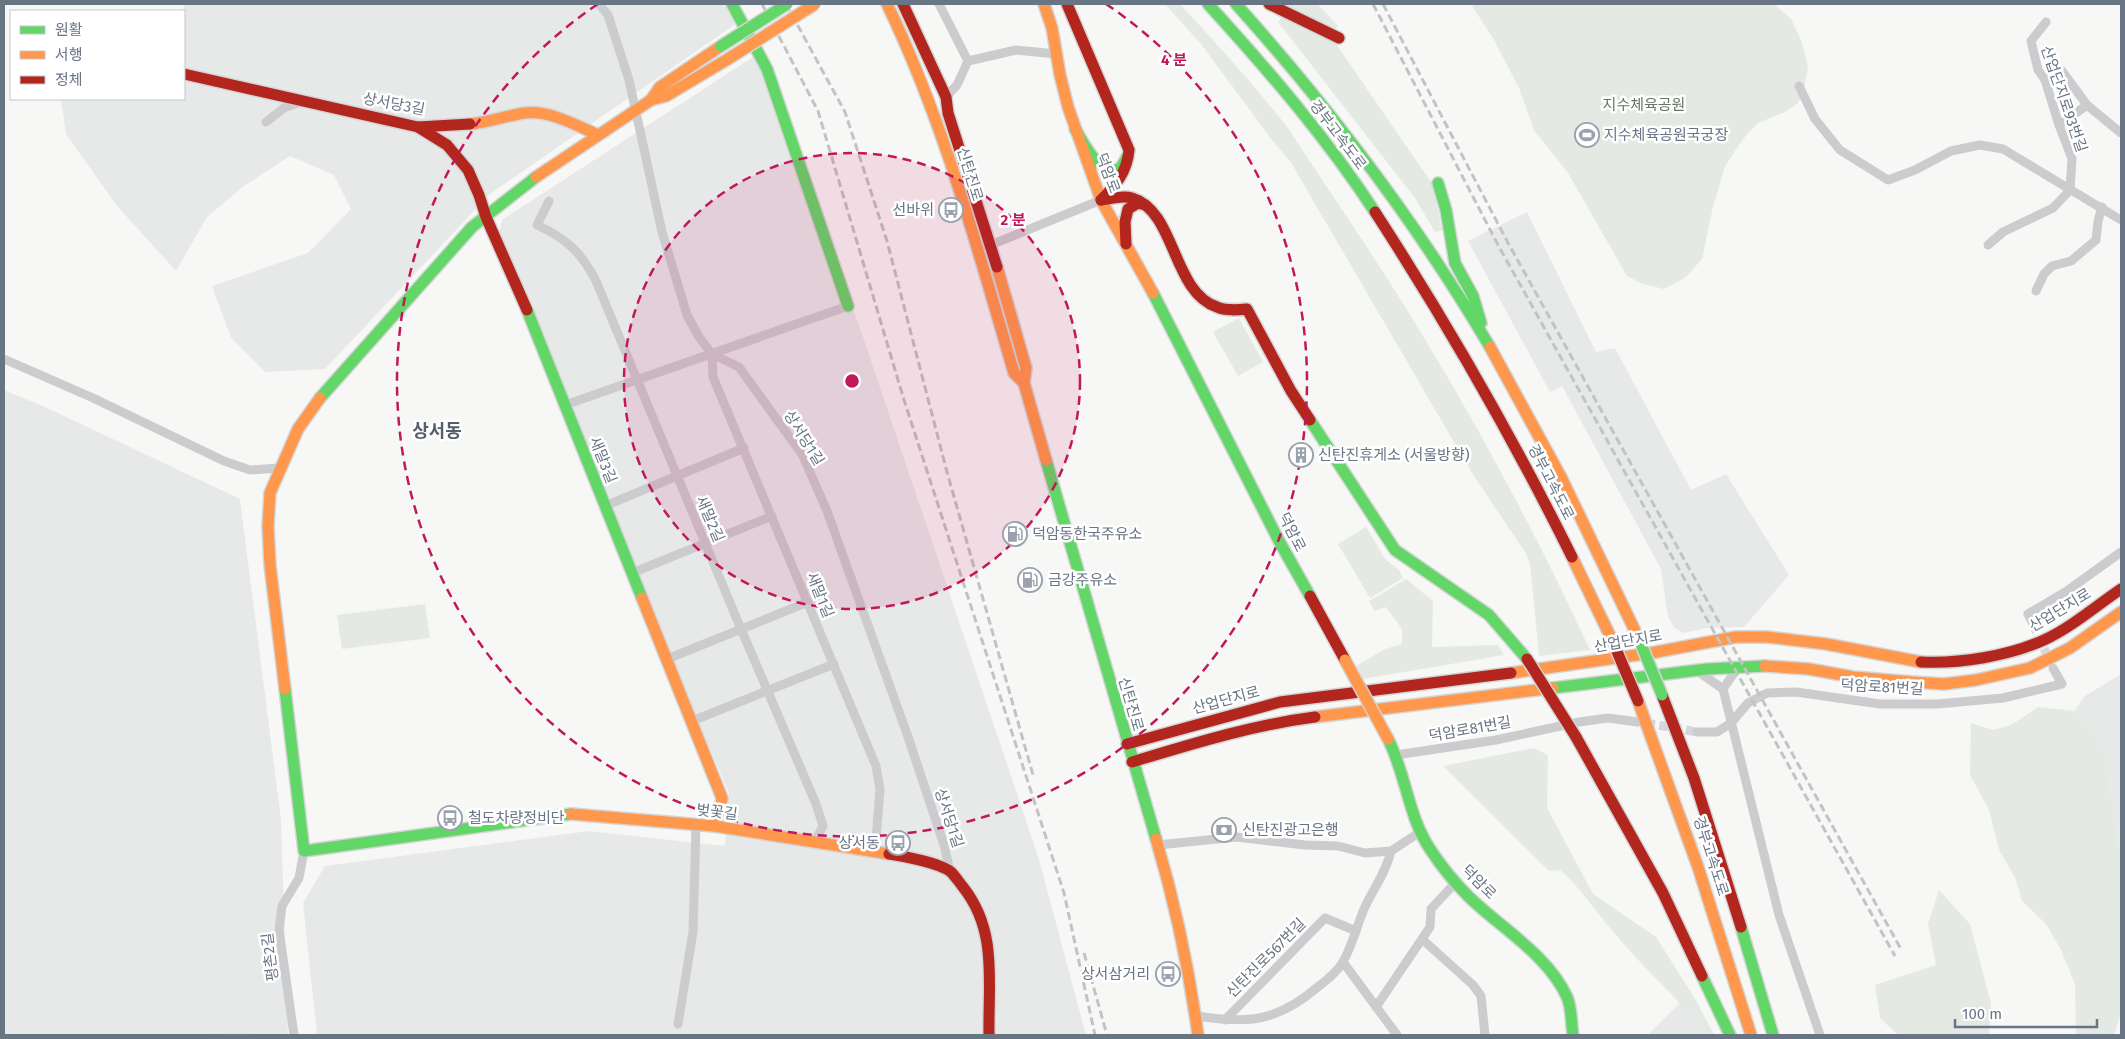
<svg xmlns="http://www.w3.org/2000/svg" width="2125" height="1039" font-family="'Fira Sans','Noto Sans KR',sans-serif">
  <rect width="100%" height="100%" fill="#f7f7f6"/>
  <g fill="#e7e9e9">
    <polygon points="185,4 727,4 737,23 490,194 325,369 265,372 231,338 212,286 308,253 351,209 334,175 290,156 244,186 207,217 176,271 117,206 66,134 61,99 184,99 184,11 182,11"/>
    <polygon points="753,57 765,75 860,328 1038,856 1086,1035 317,1035 303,903 325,866 589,831 725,846 729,793 667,648 498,239 502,220"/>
    <polygon points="1527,212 1596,352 1615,348 1691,490 1726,474 1789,575 1744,627 1707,628 1683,633 1675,628 1668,617 1661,569 1562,386 1550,392 1468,241"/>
    <polygon points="4,390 45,407 240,499 281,820 288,1035 4,1035"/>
    <polygon points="2121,674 2121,856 2105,750 2074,711 2085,696"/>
    <polygon points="1680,1003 1707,1035 1650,1035 1649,1034"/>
  </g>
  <g fill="#e5e9e4">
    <path d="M1165 4H1180C1217 44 1254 85 1288 128 1326 187 1367 245 1404 305 1473 416 1535 531 1590 650L1539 656 1530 564 1525 552 1472 473 1290 161 1272 140 1201 44Z"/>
    <polygon points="1283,4 1317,4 1338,26 1333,30"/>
    <polygon points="1471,4 1774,4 1791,19 1801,40 1808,66 1804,90 1798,103 1785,112 1758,123 1743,139 1725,166 1713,207 1702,259 1686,277 1664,289 1643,284 1627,276 1568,173 1534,130 1519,88 1494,40"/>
    <polygon points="1282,17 1334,41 1433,185 1442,230 1435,232 1415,198 1278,22"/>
    <polygon points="1239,318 1263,362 1238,376 1213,332"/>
    <polygon points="1366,527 1385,559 1399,570 1403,578 1370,598 1338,544"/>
    <polygon points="1406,579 1433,601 1432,647 1498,645 1504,655 1363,679 1356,666 1385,649 1402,644 1402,629 1386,607 1375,611 1369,601"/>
    <polygon points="425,604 430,638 342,649 337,615"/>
    <polygon points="2038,707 2074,711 2105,750 2121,856 2121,1013 2114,1035 2076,1035 2075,984 2061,950 2046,924 2022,901 2015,877 1999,850 1989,810 1970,775 1971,723 1993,730 2011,725"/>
    <path d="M1534 748 1548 755 1547 808 1593 894 1656 937 1697 1002 1714 1035H1707C1680 1000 1646 971 1617 936 1597 914 1582 889 1560 870L1549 871 1443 766Z"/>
    <polygon points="1939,890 1970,924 1991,1003 1989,1035 1898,1035 1880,1018 1875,985 1936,965 1928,924"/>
    <polygon points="252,1028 253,1035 195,1035"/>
  </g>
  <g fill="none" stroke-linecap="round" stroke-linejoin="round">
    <g stroke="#d3d6da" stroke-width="9" stroke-dasharray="9 4.5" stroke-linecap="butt">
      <polyline points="2033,624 2051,664"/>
      <polyline points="1646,723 1697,732"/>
    </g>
    <defs>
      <g id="fast">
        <polyline points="732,4 767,69 848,306"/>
        <path d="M1208 4C1268 70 1326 137 1375 212"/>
        <path d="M1236 4C1332 111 1417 223 1490 347"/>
        <path d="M1075 129C1085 145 1094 166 1113 171L1121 168 1127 157"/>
        <polyline points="1438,183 1446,210 1455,263 1473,296 1481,323"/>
        <polyline points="1153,293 1279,541 1310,596"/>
        <polyline points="527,310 642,598"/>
        <polyline points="320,398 472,227 536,177"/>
        <polyline points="1310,420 1395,550 1489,615 1527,659"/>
        <polyline points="1046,460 1156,839"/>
        <polyline points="1553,688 1707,669 1765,666"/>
        <polyline points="285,689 304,851 571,814"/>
        <path d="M1388 739C1406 774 1408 816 1430 849 1441 866 1455 883 1469 897 1501 928 1548 955 1567 997 1572 1008 1571 1023 1573 1035"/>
        <polyline points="1741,927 1773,1035"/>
        <polyline points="1702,976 1730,1035"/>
      </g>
      <g id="slow">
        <path d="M887 4C944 122 977 247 1014 373L1024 383"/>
        <polyline points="1044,4 1052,28 1060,75 1068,107 1101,200 1153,293"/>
        <polyline points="651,100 660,87 721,46"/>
        <path d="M470 124C489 122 506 116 524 113 549 110 576 125 598 135"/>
        <polyline points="536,177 651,100 666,96 728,59"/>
        <polyline points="997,267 1026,368 1024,383 1046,460"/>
        <polyline points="1490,347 1561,477 1638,637"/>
        <polyline points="1572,557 1613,642"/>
        <polyline points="642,598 722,798 720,811 714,826"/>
        <polyline points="1765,666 1809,669 1853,677 1912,682 1944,684 1976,680 2030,668 2070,648 2121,612"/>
        <polyline points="1511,673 1651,653 1736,637 1767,637 1826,644 1921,662"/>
        <polyline points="285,689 270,565 268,526 270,493 298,429 320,398"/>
        <polyline points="1638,701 1698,867 1751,1035"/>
        <polyline points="1315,717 1553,688"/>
        <polyline points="571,814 714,826 889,854"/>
        <path d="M1156 839C1175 903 1189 969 1198 1035"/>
      </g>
      <g id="jam">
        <polyline points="903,4 946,97 948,113 997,267"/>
        <path d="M1067 4 1129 150C1127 172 1116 185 1101 200"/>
        <polyline points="1269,4 1339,38"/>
        <polyline points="184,74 418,127 470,124"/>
        <polyline points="418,127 447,145 468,170 479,195 486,217 527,310"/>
        <path d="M1101 200C1110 199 1122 195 1132 198 1176 211 1172 292 1217 307 1226 311 1237 310 1247 309L1291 391 1310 420"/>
        <path d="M1375 212C1447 323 1513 438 1572 557"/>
        <polyline points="1126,244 1125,222 1128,209 1138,203 1145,205"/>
        <polyline points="1310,596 1345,660"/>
        <path d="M1921 662C1959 664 2009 656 2044 640 2072 627 2096 606 2121 589"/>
        <polyline points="1662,695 1694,778 1741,927"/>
        <polyline points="1576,737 1663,893 1702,976"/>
        <polyline points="1127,744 1280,702 1511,673"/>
        <path d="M1132 762C1192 744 1252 725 1315 717"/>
        <path d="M889 854C903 856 940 863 951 872 955 876 959 882 963 887 998 931 988 982 989 1035"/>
      </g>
    </defs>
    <use href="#fast" stroke="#d4d5d6" stroke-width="14"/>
    <use href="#slow" stroke="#d4d5d6" stroke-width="14"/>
    <use href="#jam" stroke="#d4d5d6" stroke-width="14"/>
    <g stroke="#ccccce" stroke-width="9">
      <polyline points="599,4 608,15 629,80 662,232 687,315 699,337 712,354 739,367 762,399 802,454 827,511 907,734 944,845 950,871"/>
      <polyline points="939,4 968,61"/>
      <polyline points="2045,80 2062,71 2087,105 2121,133"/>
      <polyline points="1799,86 1815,119 1840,150 1888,180 1915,170 1951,151 1980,145 2003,149 2121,220"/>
      <polyline points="946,97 957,85 968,61 1016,50 1056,54"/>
      <polyline points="266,122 284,108 303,101"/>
      <polyline points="2059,125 2087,105"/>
      <path d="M549 201 537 225C567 239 581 252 596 281L741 629 816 804 823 826 814 843"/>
      <polyline points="1988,245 2003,232 2053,208 2070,190 2072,159 2059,125 2045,80 2038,70 2031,41 2046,22"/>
      <polyline points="988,246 1101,200"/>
      <polyline points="2036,291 2044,274 2052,266 2071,261 2096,240 2098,221 2102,207"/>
      <polyline points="712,354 713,377 876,766 880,789 875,851"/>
      <polyline points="4,359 93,398 224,461 250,470 280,468"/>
      <polyline points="565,405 848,306"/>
      <polyline points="605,506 744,448"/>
      <polyline points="632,573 772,516"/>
      <polyline points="2033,624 2028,614 2067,591 2121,552"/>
      <polyline points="667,659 808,602"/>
      <polyline points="1696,670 1723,689 1779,915 1820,1035"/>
      <polyline points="1723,689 1738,667"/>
      <polyline points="692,721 834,664"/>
      <polyline points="1697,732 1717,732 1731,723 1748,703 1767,693 1796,692 1880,704 1937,704 2003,698 2062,684 2053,668"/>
      <polyline points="1396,755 1496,740 1579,722 1608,718 1638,722"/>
      <polyline points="1158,845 1236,837 1305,845 1338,846 1365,853 1391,851 1420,832"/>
      <polyline points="1423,940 1473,985 1481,996 1485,1035"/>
      <polyline points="1343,962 1397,1035"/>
      <polyline points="1376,1007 1430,927 1431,909 1456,882"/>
      <path d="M1196 1016C1249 1024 1277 1022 1319 986 1328 979 1337 972 1343 962 1352 946 1357 926 1364 909 1373 889 1386 873 1391 851"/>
      <polyline points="1225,1020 1325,918 1356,931"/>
      <polyline points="678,1024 693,932 696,825"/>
      <polyline points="294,1035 279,930 282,906 299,878 304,851"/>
    </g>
    <use href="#fast" stroke="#63d668" stroke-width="11"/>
    <use href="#slow" stroke="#ff974d" stroke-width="11"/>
    <use href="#jam" stroke="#b3261e" stroke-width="11"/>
    <g stroke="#c2c3c4" stroke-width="3" stroke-dasharray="8 4" stroke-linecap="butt">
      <polyline points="762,4 818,111 904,400 1064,893 1095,1035"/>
      <polyline points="786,4 845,112 887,241 947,472 1033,775"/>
      <polyline points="1373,4 1498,245 1895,956"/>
      <polyline points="1383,4 1507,241 1902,951"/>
      <polyline points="1084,953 1107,1035"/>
    </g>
    <defs>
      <g id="fast-bridge">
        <polyline points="721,46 787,4"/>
        <polyline points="1638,637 1662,695"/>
      </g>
      <g id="slow-bridge">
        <polyline points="728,59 815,4"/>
        <polyline points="1345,660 1388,739"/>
      </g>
      <g id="jam-bridge">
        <polyline points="1613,642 1638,701"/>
        <polyline points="1527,659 1576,737"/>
      </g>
    </defs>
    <use href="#fast-bridge" stroke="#d4d5d6" stroke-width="14" stroke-linecap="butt"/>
    <use href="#slow-bridge" stroke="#d4d5d6" stroke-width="14" stroke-linecap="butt"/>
    <use href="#jam-bridge" stroke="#d4d5d6" stroke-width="14" stroke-linecap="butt"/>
    <use href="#fast-bridge" stroke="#63d668" stroke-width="11"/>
    <use href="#slow-bridge" stroke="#ff974d" stroke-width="11"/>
    <use href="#jam-bridge" stroke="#b3261e" stroke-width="11"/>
  </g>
  <circle cx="852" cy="381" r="228" fill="#c2185b" fill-opacity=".12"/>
  <g fill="none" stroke="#c2185b" stroke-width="2.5" stroke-dasharray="9 6">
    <circle cx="852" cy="381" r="228"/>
    <path d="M1106 4A455 455 0 1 1 598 4"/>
  </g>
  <defs>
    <symbol id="stadium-ring" viewBox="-11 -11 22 22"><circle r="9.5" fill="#fff" stroke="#9aa2ad" stroke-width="1.5"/><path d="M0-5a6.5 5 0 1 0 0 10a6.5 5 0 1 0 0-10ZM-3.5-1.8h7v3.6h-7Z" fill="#9aa2ad"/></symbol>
    <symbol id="bus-ring" viewBox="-11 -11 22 22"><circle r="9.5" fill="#fff" stroke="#9aa2ad" stroke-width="1.5"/><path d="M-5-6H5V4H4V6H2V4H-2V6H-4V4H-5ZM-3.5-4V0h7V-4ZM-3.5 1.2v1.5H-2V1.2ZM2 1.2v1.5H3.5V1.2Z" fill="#9aa2ad"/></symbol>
    <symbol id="building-ring" viewBox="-11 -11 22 22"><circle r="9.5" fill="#fff" stroke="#9aa2ad" stroke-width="1.5"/><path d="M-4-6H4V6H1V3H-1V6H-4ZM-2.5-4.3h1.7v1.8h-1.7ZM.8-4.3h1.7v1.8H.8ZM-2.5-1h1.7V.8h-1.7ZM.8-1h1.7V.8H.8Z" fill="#9aa2ad"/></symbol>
    <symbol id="fuel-ring" viewBox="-11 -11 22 22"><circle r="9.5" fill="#fff" stroke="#9aa2ad" stroke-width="1.5"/><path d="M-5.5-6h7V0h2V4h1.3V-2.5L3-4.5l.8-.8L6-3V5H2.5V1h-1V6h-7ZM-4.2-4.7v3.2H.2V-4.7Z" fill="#9aa2ad"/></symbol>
    <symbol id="bank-ring" viewBox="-11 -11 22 22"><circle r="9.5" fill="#fff" stroke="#9aa2ad" stroke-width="1.5"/><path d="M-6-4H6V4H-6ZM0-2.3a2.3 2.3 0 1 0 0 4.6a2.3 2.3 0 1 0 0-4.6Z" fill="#9aa2ad"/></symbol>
  </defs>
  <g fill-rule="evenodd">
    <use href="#stadium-ring" x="1573" y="121" width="28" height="28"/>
    <use href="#bus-ring" x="937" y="196" width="28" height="28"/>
    <use href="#building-ring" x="1287" y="441" width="28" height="28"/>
    <use href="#fuel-ring" x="1001" y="520" width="28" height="28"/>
    <use href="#fuel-ring" x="1016" y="566" width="28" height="28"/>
    <use href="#bus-ring" x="436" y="804" width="28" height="28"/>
    <use href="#bank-ring" x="1210" y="816" width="28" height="28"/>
    <use href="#bus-ring" x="884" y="829" width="28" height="28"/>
    <use href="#bus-ring" x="1154" y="960" width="28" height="28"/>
  </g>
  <g text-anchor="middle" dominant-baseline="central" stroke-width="5" stroke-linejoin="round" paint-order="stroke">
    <g font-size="15" fill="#687585" stroke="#fff">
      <text transform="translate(2064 99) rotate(71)">산업단지로93번길</text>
      <text transform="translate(394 104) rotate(11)">상서당3길</text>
      <text transform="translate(1338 135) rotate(53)">경부고속도로</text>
      <text transform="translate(1108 173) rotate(69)">덕암로</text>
      <text transform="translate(970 174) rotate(73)">신탄진로</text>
      <text transform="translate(804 438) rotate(58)">상서당1길</text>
      <text transform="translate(603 460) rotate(68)">새말3길</text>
      <text transform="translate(1551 482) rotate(63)">경부고속도로</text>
      <text transform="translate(710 519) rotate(67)">새말2길</text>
      <text transform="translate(1292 532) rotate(63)">덕암로</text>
      <text transform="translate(820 595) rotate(68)">새말1길</text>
      <text transform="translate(2060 610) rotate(-31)">산업단지로</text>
      <text transform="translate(1628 641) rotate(-10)">산업단지로</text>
      <text transform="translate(1882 687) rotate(3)">덕암로81번길</text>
      <text transform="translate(1226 700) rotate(-15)">산업단지로</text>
      <text transform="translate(1131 704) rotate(74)">신탄진로</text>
      <text transform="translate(1470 729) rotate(-10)">덕암로81번길</text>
      <text transform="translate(717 812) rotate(7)">벚꽃길</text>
      <text transform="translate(949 818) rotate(72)">상서당1길</text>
      <text transform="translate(1711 856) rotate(72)">경부고속도로</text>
      <text transform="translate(1479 882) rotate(45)">덕암로</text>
      <text transform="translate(270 957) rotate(-97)">평촌2길</text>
      <text transform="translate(1266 958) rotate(-45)">신탄진로567번길</text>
    </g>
    <g font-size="15" fill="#657863" stroke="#fff">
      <text x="1644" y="105">지수체육공원</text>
    </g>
    <g font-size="15" fill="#687585" stroke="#fff" text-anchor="start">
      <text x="1604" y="135">지수체육공원국궁장</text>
      <text x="934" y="210" text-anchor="end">선바위</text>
      <text x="1318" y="455">신탄진휴게소 (서울방향)</text>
      <text x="1032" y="534">덕암동한국주유소</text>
      <text x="1048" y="580">금강주유소</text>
      <text x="468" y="818">철도차량정비단</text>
      <text x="1242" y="830">신탄진광고은행</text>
      <text x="880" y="843" text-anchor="end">상서동</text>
      <text x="1150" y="974" text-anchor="end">상서삼거리</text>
    </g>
    <g font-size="18" font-weight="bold" fill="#565f6b" stroke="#fff">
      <text x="437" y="431">상서동</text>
    </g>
  </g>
  <circle cx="852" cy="381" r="8" fill="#c2185b" stroke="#fff" stroke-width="2.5"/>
  <g font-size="15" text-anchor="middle" font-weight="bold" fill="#c2185b" stroke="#fff" stroke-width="5" stroke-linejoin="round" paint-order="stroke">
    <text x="1174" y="65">4 분</text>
    <text x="1013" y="225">2 분</text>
  </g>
  <rect width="2125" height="1039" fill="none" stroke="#687585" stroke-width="10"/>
  <rect x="10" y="10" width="175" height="90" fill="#ffffff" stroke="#c3c8ce"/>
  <rect x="20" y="26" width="25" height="8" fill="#63d668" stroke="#c3c8ce"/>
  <text x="55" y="35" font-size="15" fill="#687585">원활</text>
  <rect x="20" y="51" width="25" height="8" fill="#ff974d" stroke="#c3c8ce"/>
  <text x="55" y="60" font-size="15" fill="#687585">서행</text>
  <rect x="20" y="76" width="25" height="8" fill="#b3261e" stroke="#c3c8ce"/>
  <text x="55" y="85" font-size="15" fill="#687585">정체</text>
  <path d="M1955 1019v8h142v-8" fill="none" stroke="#687585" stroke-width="2.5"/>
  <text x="1962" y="1019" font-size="15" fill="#687585" stroke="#ffffff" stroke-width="4" paint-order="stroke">100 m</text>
</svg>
